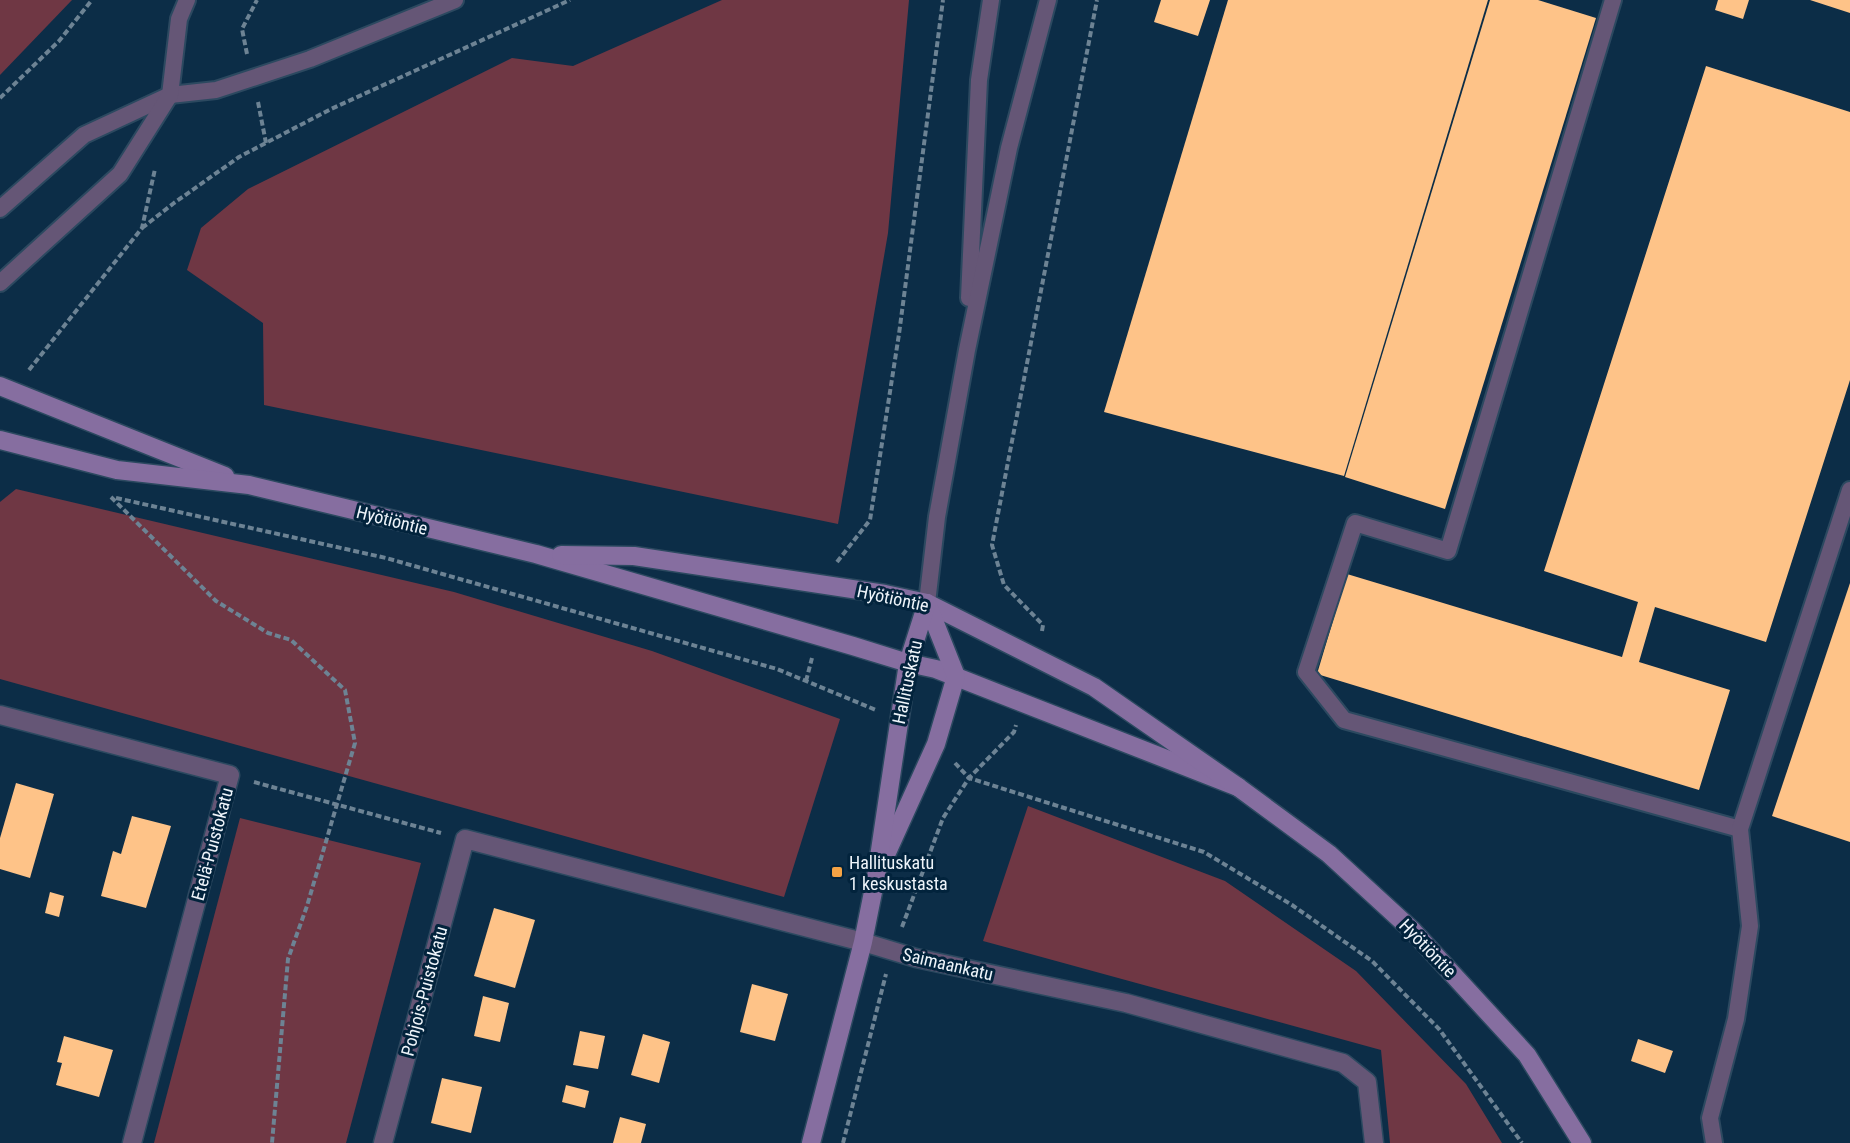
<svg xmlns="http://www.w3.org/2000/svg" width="1850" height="1143" font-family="'Roboto Condensed',sans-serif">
  <rect width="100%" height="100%" fill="#0c2d47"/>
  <g fill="#6f3744">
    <polygon points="0,0 72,0 0,75"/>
    <polygon points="722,0 909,0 888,233 838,524 264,405 263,323 187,270 201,228 248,189 512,58 573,66"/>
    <polygon points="16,489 454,592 652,651 840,719 784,897 0,679 0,502"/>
    <polygon points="1028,806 1225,881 1356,971 1466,1084 1502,1143 1390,1143 1381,1050 983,941"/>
    <polygon points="240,818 421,863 346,1143 154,1143"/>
  </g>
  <g fill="#fec388">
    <polygon points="1161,0 1210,0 1198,36 1154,22"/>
    <polygon points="1228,0 1488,0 1344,476 1104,412"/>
    <polygon points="1490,0 1538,0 1596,18 1445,509 1345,477"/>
    <polygon points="1718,0 1749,0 1743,19 1715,10"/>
    <polygon points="1810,0 1850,0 1850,13"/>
    <polygon points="1706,66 1850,112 1850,380 1766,642 1655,607 1639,662 1730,690 1699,790 1317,674 1347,574 1622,657 1638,602 1544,571"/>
    <polygon points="1850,583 1850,842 1772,816"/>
    <polygon points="16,783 54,794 30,878 0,869 0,838"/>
    <polygon points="132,816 171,826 146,908 101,896 113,851 121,854"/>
    <polygon points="50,892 64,896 59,917 45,913"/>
    <polygon points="494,908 535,920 515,988 474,976"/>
    <polygon points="752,984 788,994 775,1041 740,1032"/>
    <polygon points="483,996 509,1003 500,1042 474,1036"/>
    <polygon points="580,1031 605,1036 598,1069 573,1065"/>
    <polygon points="643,1034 670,1042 659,1083 631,1075"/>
    <polygon points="64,1036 113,1050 99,1097 56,1085 62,1063 57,1062"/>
    <polygon points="1638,1039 1673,1051 1665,1073 1631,1061"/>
    <polygon points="442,1078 482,1087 471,1133 431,1123"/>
    <polygon points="566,1085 589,1091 585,1108 562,1102"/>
    <polygon points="620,1117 646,1124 641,1143 613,1143"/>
  </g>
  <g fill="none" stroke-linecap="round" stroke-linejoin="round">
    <defs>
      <g id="lane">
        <polyline points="1613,0 1448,551 1355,523 1306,672 1344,720 1740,829"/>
        <polyline points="0,209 84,135 170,95 216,90 310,59 455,0"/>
        <polyline points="0,283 120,174 170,95 179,19 187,0"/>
        <polyline points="969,298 979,80 991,0"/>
        <polyline points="927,603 937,517 967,350 1009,148 1048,0"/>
        <polyline points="1714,1143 1710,1118 1736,1019 1750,926 1740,829 1850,490"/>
      </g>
      <g id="street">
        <polyline points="0,715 230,775 132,1143"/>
        <polyline points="383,1143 465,839 863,942 916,958 1126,1003 1343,1063 1367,1082 1374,1143"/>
      </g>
      <g id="secondary">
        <polyline points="0,386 225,476"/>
        <polyline points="0,440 117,470 249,485 536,554 853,646 908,663 936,669 1238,787"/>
        <polyline points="561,555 634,556 885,594 927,603 1094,687 1238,787 1329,854 1413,931 1527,1055 1582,1143"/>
        <polyline points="884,859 936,744 956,676 927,603"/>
        <polyline points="811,1143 863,942 876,877 908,663 927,603"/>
      </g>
    </defs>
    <use href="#lane" stroke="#2c4960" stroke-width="20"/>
    <use href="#street" stroke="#2c4960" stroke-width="21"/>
    <use href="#secondary" stroke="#2c4960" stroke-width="21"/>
    <g stroke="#6d8394" stroke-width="4" stroke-dasharray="6 3" stroke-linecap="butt">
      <polyline points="247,54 242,29 257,0"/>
      <polyline points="0,98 59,41 92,0"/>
      <polyline points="258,102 266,143"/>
      <polyline points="142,228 174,203 239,157 331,109 570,0"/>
      <polyline points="29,370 142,228 155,169"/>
      <polyline points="111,497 216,601 268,633 291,640 345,690 355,743 307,906 288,959 272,1143"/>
      <polyline points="116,498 386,558 777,669 876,710"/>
      <polyline points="837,562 870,520 899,334 943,0"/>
      <polyline points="1042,631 1043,625 1004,585 992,545 1097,0"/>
      <polyline points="806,681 812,658"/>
      <polyline points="955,763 969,778 1204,852 1292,905 1372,961 1439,1029 1522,1143"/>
      <polyline points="254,782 441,833"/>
      <polyline points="902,927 943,818 969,778 1014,732 1016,725"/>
      <polyline points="843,1143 886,974"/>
    </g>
    <use href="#lane" stroke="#655676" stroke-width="16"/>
    <use href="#street" stroke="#655676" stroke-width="18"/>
    <use href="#secondary" stroke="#866ea0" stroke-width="18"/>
  </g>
  <rect fill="#f5a345" stroke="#02233c" stroke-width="2" x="831" y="866" width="12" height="12" rx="3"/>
  <g text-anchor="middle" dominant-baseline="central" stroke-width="6" stroke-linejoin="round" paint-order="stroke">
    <g font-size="18" fill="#eef4fa" stroke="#02233c">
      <text transform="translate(392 520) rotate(14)">Hyötiöntie</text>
      <text transform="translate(893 598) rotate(12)">Hyötiöntie</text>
      <text transform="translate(907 682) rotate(-78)">Hallituskatu</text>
      <text transform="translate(212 844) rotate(-75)">Etelä-Puistokatu</text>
      <text transform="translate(1428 948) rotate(46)">Hyötiöntie</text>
      <text transform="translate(948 964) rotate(13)">Saimaankatu</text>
      <text transform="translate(424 991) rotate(-75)">Pohjois-Puistokatu</text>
    </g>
    <g font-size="18" fill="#eef4fa" stroke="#02233c" text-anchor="start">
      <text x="849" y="862">Hallituskatu<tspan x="849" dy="21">1 keskustasta</tspan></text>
    </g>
  </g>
</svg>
